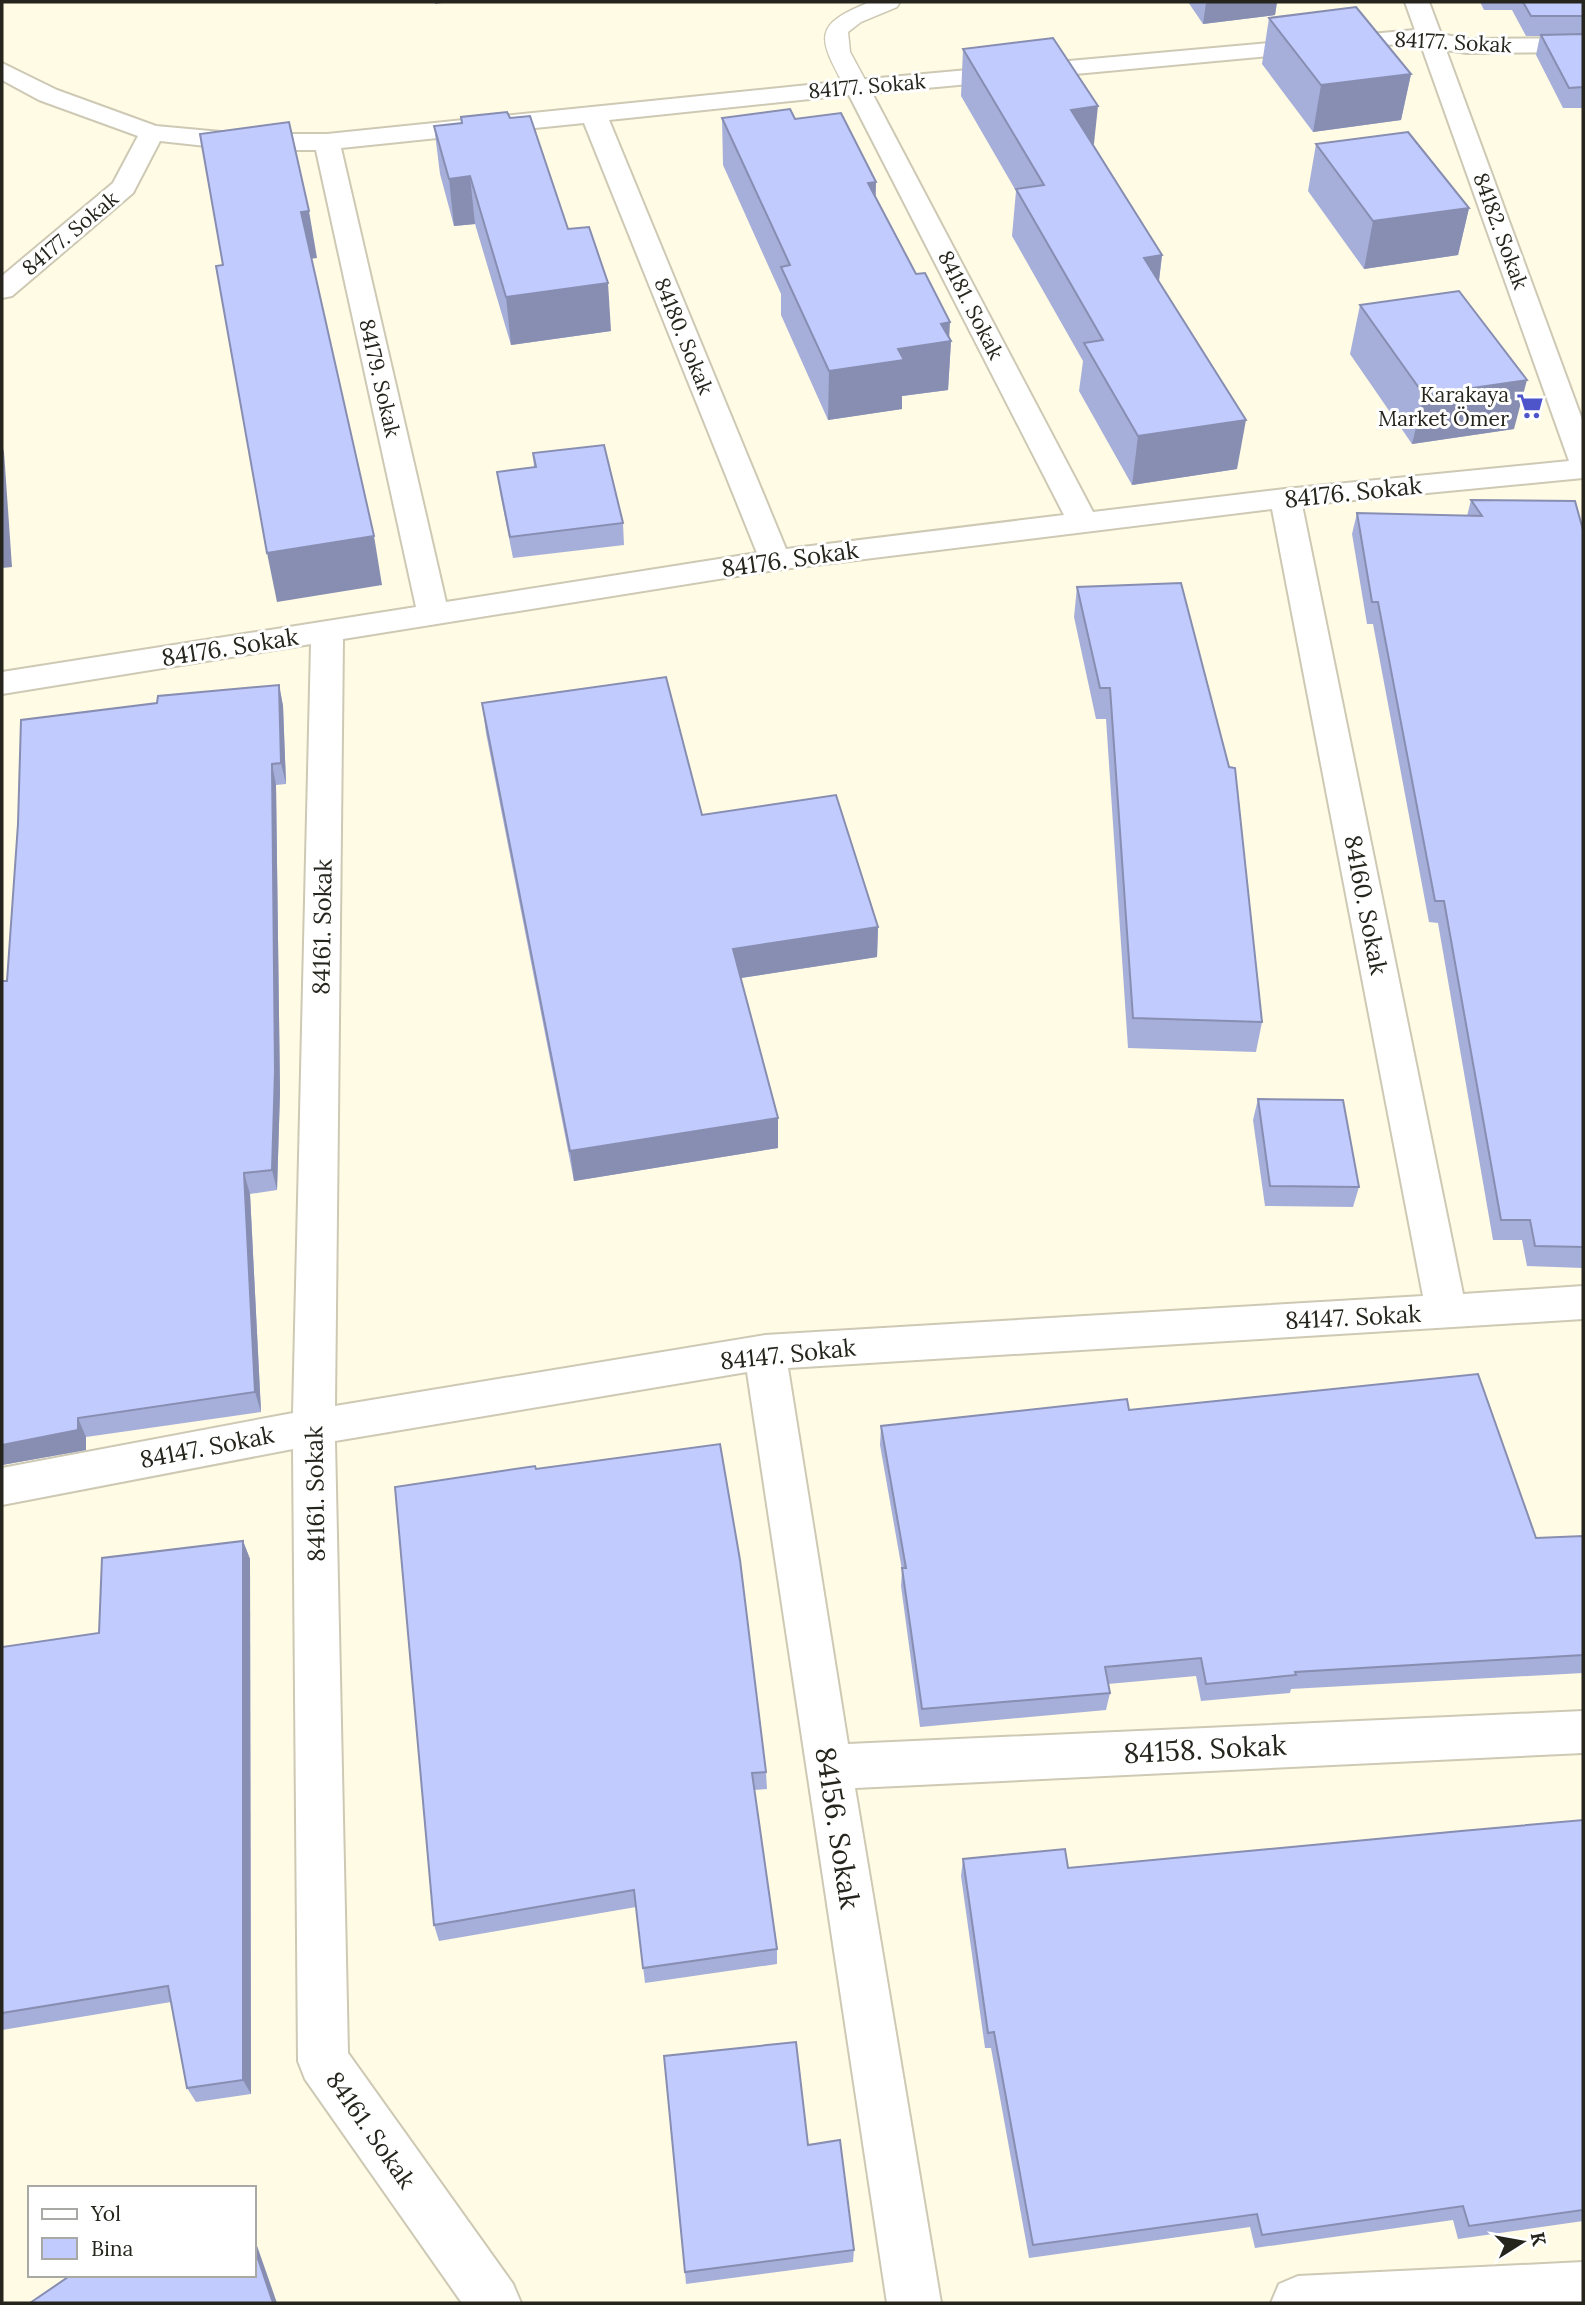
<svg xmlns="http://www.w3.org/2000/svg" width="1585" height="2305" font-family="Lora,serif">
  <rect width="100%" height="100%" fill="#fffbe5"/>
  <g fill="none" stroke-linecap="round" stroke-linejoin="round">
    <defs>
      <path id="service" d="M870 2H900L897 7 861 22 848 32 850 52 869 87 865 92H849L845 87C818 37 812 25 870 2Z"/>
      <g id="minor">
        <path d="M1405 2H1429L1441 34 1467 39 1583 38V52L1467 53 1446 50 1583 422V478L1302 505 1463 1294 1583 1286V1319L788 1368 848 1744 1583 1711V1753L855 1788 941 2303H887L747 1372 335 1441 348 2053 513 2284 521 2303H462L305 2079 298 2061 293 1449 2 1505V1468L293 1413 311 644 2 694V672L416 607 316 150H243L160 141 133 193 12 296 2 298V276L113 183 138 136 39 100 2 80V63L57 90 156 126 243 134H327L857 80 1415 30ZM1408 43 1421 45 1569 461 1285 489 1093 512 872 93ZM849 95 1064 515 786 549 609 120ZM584 123 757 553 446 602 341 148ZM1272 509 1423 1296 765 1335 335 1406 343 639 775 570Z"/>
        <polygon points="1583,2262 1583,2303 1271,2303 1279,2284 1298,2276"/>
      </g>
    </defs>
    <use href="#service" stroke="#cdc9b4" stroke-width="3"/>
    <use href="#minor" stroke="#cdc9b4" stroke-width="4"/>
    <use href="#service" fill="#fff" fill-rule="evenodd"/>
    <use href="#minor" fill="#fff" fill-rule="evenodd"/>
  </g>
  <g fill="#a6afda">
    <polygon points="1188,2 1277,2 1275,15 1203,24"/>
    <polygon points="1480,2 1583,2 1583,108 1563,108 1536,55 1540,36 1526,36 1512,10 1484,10"/>
    <polygon points="1269,18 1411,74 1401,120 1313,132 1262,64"/>
    <polygon points="963,49 1094,146 1162,255 1159,282 1237,469 1132,485 1079,391 1083,361 1012,236 1016,191 961,96"/>
    <polygon points="461,117 510,118 568,229 611,331 511,345 475,224 454,226 440,174 434,126 462,123"/>
    <polygon points="722,118 795,119 876,198 951,341 948,390 902,396 902,409 828,420 781,315 781,294 723,165"/>
    <polygon points="1316,144 1469,208 1458,255 1364,269 1308,191"/>
    <polygon points="1360,305 1514,429 1412,444 1350,354"/>
    <polygon points="533,453 623,523 624,545 513,558 500,493 497,472 534,467"/>
    <polygon points="1471,500 1583,530 1583,1268 1527,1266 1522,1240 1493,1240 1438,923 1429,922 1373,624 1367,624 1352,534 1357,513 1467,516"/>
    <polygon points="1077,587 1262,1022 1256,1052 1128,1048 1106,719 1096,719 1074,617"/>
    <polygon points="279,685 283,706 286,784 276,785 280,1092 277,1190 250,1194 261,1412 86,1437 86,1450 2,1465 157,703"/>
    <polygon points="482,703 702,815 878,927 877,957 741,978 778,1148 574,1181 486,733"/>
    <polygon points="1258,1099 1359,1187 1353,1207 1265,1206 1253,1120"/>
    <polygon points="1129,1410 1536,1538 1583,1536 1583,1673 1291,1689 1290,1693 1201,1701 1196,1676 1108,1684 1110,1693 1106,1710 920,1727 901,1586 902,1570 880,1445 881,1426"/>
    <polygon points="536,1469 766,1772 767,1789 754,1790 777,1949 777,1964 645,1983 636,1907 439,1941 434,1925"/>
    <polygon points="243,1541 250,1559 251,2094 196,2102 187,2088 171,2002 2,2030 2,1647 99,1633"/>
    <polygon points="1583,1820 1583,2221 1458,2239 1453,2220 1255,2248 1250,2227 1029,2258 991,2048 985,2048 961,1876 963,1859 1068,1868"/>
    <polygon points="808,2145 854,2250 853,2262 686,2284 685,2272"/>
  </g>
  <g fill="#878eb1">
    <polygon points="435,2 449,2 435,4"/>
    <polygon points="1221,2 1277,2 1275,15 1203,24 1206,3"/>
    <polygon points="1411,74 1401,120 1313,132 1321,85"/>
    <polygon points="1098,106 1093,153 1071,110"/>
    <polygon points="470,176 475,224 454,226 449,179"/>
    <polygon points="876,182 875,230 868,183"/>
    <polygon points="1469,208 1458,255 1364,269 1373,221"/>
    <polygon points="309,211 317,258 309,259 301,212"/>
    <polygon points="1162,255 1156,303 1144,258"/>
    <polygon points="608,283 611,331 511,345 506,297"/>
    <polygon points="950,322 949,341 951,341 948,390 902,396 902,409 828,420 829,371 898,349 941,324"/>
    <polygon points="1527,380 1514,429 1412,444 1424,395"/>
    <polygon points="1246,420 1237,469 1132,485 1138,436"/>
    <polygon points="2,445 4,452 12,567 2,568"/>
    <polygon points="374,536 382,585 277,602 267,553"/>
    <polygon points="279,685 283,706 286,784 281,763"/>
    <polygon points="272,764 276,785 280,1092 277,1190 272,1170"/>
    <polygon points="878,927 877,957 734,979 733,949"/>
    <polygon points="778,1118 778,1148 574,1181 570,1151"/>
    <polygon points="244,1173 250,1194 261,1412 255,1392"/>
    <polygon points="78,1418 86,1437 86,1450 2,1465 2,1445"/>
    <polygon points="243,1541 250,1559 251,2094 243,2080"/>
    <polygon points="254,2237 277,2303 274,2303 272,2300 254,2247"/>
  </g>
  <g fill="#c1cbfd" stroke="#878eb1" stroke-width="2">
    <polygon points="1523,2 1583,2 1583,16 1531,16"/>
    <polygon points="1356,7 1411,74 1321,85 1269,18"/>
    <polygon points="1583,34 1583,87 1569,88 1541,35"/>
    <polygon points="1053,38 1098,106 1071,110 1162,255 1144,258 1246,420 1138,436 1084,343 1103,340 1016,189 1044,185 963,49"/>
    <polygon points="790,109 795,119 841,113 876,182 868,183 916,274 925,273 950,322 941,324 951,341 898,349 904,360 829,371 781,267 790,265 722,118"/>
    <polygon points="507,112 510,118 530,116 568,229 589,227 608,283 506,297 470,176 449,179 434,126 462,123 461,117"/>
    <polygon points="289,122 309,211 301,212 374,536 267,553 216,266 223,265 200,134"/>
    <polygon points="1408,132 1469,208 1373,221 1316,144"/>
    <polygon points="1459,291 1527,380 1424,395 1360,305"/>
    <polygon points="604,445 623,523 510,537 497,472 536,467 533,453"/>
    <polygon points="1471,500 1575,501 1583,530 1583,1247 1535,1246 1530,1220 1501,1220 1444,901 1435,901 1378,602 1372,602 1357,513 1482,516"/>
    <polygon points="1181,583 1229,767 1235,768 1262,1022 1133,1018 1110,688 1100,688 1077,587"/>
    <polygon points="666,677 702,815 836,795 878,927 733,949 778,1118 570,1151 482,703"/>
    <polygon points="279,685 281,763 272,764 275,1071 272,1170 244,1173 255,1392 78,1418 78,1430 2,1445 2,981 7,981 18,824 21,720 157,703 158,696"/>
    <polygon points="1258,1099 1343,1100 1359,1187 1270,1186"/>
    <polygon points="1478,1374 1536,1538 1583,1536 1583,1655 1295,1672 1296,1675 1206,1684 1201,1658 1105,1667 1110,1693 922,1709 902,1568 906,1568 881,1426 1127,1399 1129,1410"/>
    <polygon points="720,1444 740,1560 766,1772 752,1773 777,1949 643,1968 634,1890 434,1925 395,1487 535,1466 536,1469"/>
    <polygon points="243,1541 243,2080 187,2088 168,1986 2,2013 2,1647 99,1633 102,1558"/>
    <polygon points="1583,1820 1583,2210 1469,2226 1463,2206 1262,2235 1257,2214 1033,2245 994,2032 988,2033 963,1859 1065,1849 1068,1868 1461,1831"/>
    <polygon points="796,2042 808,2145 840,2140 854,2250 685,2272 664,2056"/>
    <polygon points="254,2247 272,2300 275,2303 30,2303 71,2275 254,2275"/>
  </g>
  <defs>
    <symbol id="supermarket-bare" viewBox="-9 -9 18 18"><path d="M-6-5.5h2.5l.6 2H6L4.5 2H-2.5L-4.4-4H-6ZM-1.5 3.2a1.3 1.3 0 1 0 .1 0ZM3 3.2a1.3 1.3 0 1 0 .1 0Z" fill="#4e54ca" stroke="#fff" stroke-width="2.5" paint-order="stroke"/></symbol>
  </defs>
  <g fill-rule="evenodd">
    <use href="#supermarket-bare" x="1511" y="387" width="38" height="38"/>
  </g>
  <g text-anchor="middle" dominant-baseline="central" stroke-width="6" stroke-linejoin="round" paint-order="stroke">
    <g font-size="21" fill="#26251d" stroke="#fff">
      <text transform="translate(1453 42) rotate(3)">84177. Sokak</text>
      <text transform="translate(867 86) rotate(-5)">84177. Sokak</text>
      <text transform="translate(1501 231) rotate(70)">84182. Sokak</text>
      <text transform="translate(70 233) rotate(-40)">84177. Sokak</text>
      <text transform="translate(971 305) rotate(63)">84181. Sokak</text>
      <text transform="translate(684 336) rotate(68)">84180. Sokak</text>
      <text transform="translate(380 378) rotate(77)">84179. Sokak</text>
    </g>
    <g font-size="21" fill="#26251d" stroke="#fff" text-anchor="end">
      <text x="1509" y="394">Karakaya<tspan x="1509" dy="24">Market Ömer</tspan></text>
    </g>
    <g font-size="24" fill="#26251d" stroke="#fff">
      <text transform="translate(1353 492) rotate(-6)">84176. Sokak</text>
      <text transform="translate(790 559) rotate(-8)">84176. Sokak</text>
      <text transform="translate(230 647) rotate(-9)">84176. Sokak</text>
      <text transform="translate(1366 905) rotate(79)">84160. Sokak</text>
      <text transform="translate(322 927) rotate(-89)">84161. Sokak</text>
      <text transform="translate(1353 1317) rotate(-3)">84147. Sokak</text>
      <text transform="translate(788 1354) rotate(-6)">84147. Sokak</text>
      <text transform="translate(207 1447) rotate(-11)">84147. Sokak</text>
      <text transform="translate(315 1494) rotate(-91)">84161. Sokak</text>
      <text transform="translate(371 2130) rotate(55)">84161. Sokak</text>
    </g>
    <g font-size="28" fill="#26251d" stroke="#fff">
      <text transform="translate(1205 1749) rotate(-3)">84158. Sokak</text>
      <text transform="translate(838 1828) rotate(81)">84156. Sokak</text>
    </g>
  </g>
  <rect width="1585" height="2305" fill="none" stroke="#26251d" stroke-width="7"/>
  <rect x="28" y="2186" width="228" height="91" fill="#ffffff" stroke="#a8a8a5" stroke-width="2"/>
  <rect x="42" y="2209" width="35" height="10" fill="#ffffff" stroke="#a8a8a5" stroke-width="2"/>
  <text x="91" y="2221" font-size="21" fill="#26251d">Yol</text>
  <rect x="42" y="2238" width="35" height="21" fill="#c1cbfd" stroke="#a8a8a5" stroke-width="2"/>
  <text x="91" y="2256" font-size="21" fill="#26251d">Bina</text>
  <g transform="translate(1522 2242) rotate(79)" stroke="#ffffff" stroke-width="5" paint-order="stroke">
  <path d="M0-5L12 26L0 18L-12 26Z" fill="#26251d"/>
  <text y="-10" font-size="19" font-weight="bold" text-anchor="middle" fill="#26251d">K</text>
  </g>
</svg>
